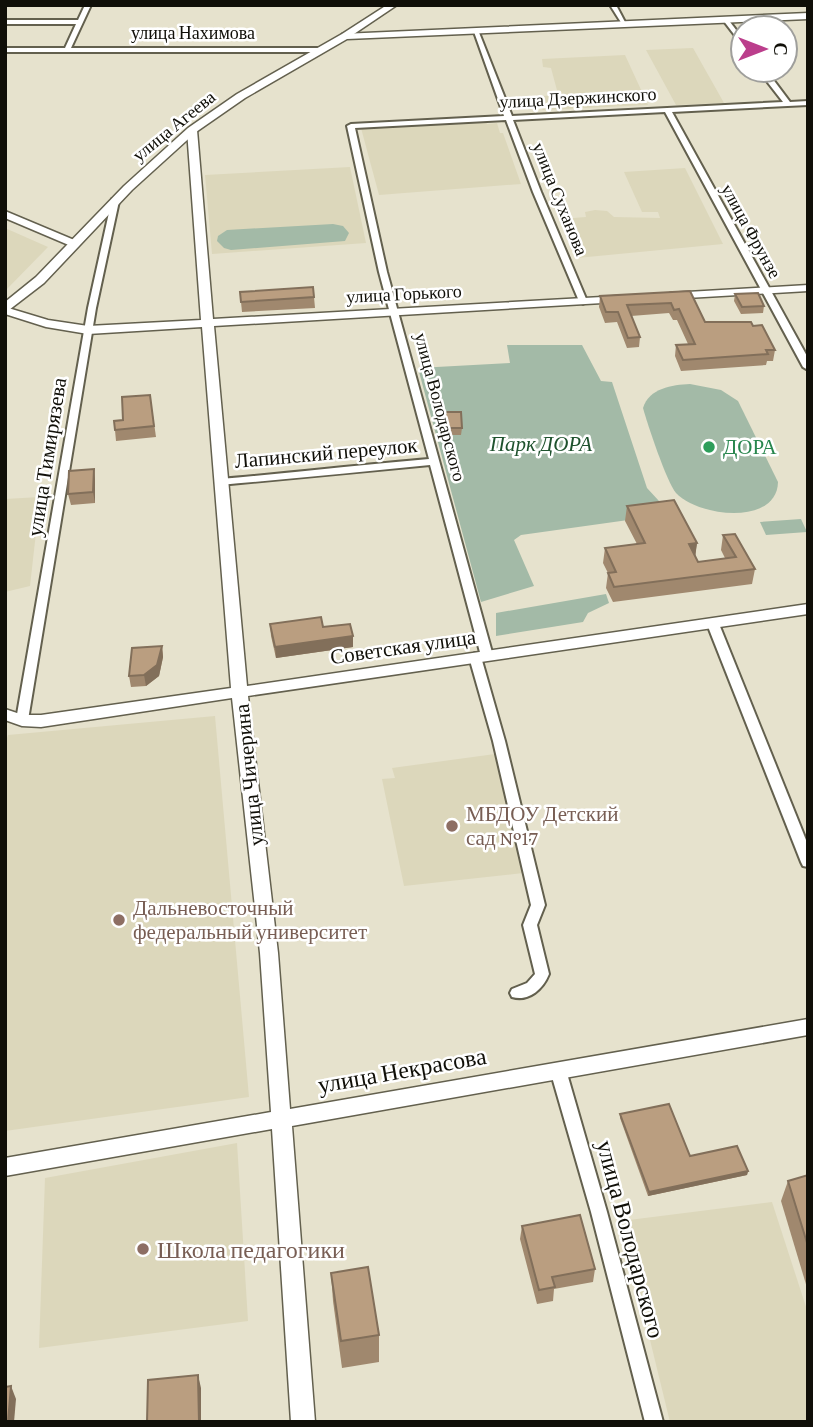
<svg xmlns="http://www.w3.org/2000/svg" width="813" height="1427" font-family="'Crimson Pro',serif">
  <rect width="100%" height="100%" fill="#e6e2cd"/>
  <g fill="#dcd7bb">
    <polygon points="692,48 693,48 724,103 676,105 646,50"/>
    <polygon points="625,55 648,105 543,110 537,104 537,97 558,94 551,68 543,67 542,59"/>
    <polygon points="486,121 487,124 497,123 500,133 503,133 521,184 379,195 361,128"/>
    <polygon points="350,167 366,243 212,254 205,175"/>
    <polygon points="685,168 723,244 577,258 561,219 586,217 585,212 595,210 607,211 614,217 660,218 658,212 642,212 624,172"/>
    <polygon points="5,228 48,247 5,291"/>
    <polygon points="40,497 30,586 5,592 5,499"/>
    <polygon points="215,716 249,1097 5,1131 5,744 8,735"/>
    <polygon points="495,754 523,873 404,886 382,779 395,778 392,768"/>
    <polygon points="237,1143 248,1321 39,1348 45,1178"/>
    <polygon points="772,1202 808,1313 808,1422 670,1422 621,1221"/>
  </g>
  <g fill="#a3baa7">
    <polygon points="333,224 343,226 349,233 345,241 231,250 224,248 217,241 218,236 227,230"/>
    <polygon points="507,345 582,345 601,381 612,382 647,488 671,514 521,535 514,540 534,586 481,602 418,368 510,363"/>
    <path d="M690 384 721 390 738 401 778 482C777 526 698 517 676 493 667 483 647 423 643 408 649 388 672 385 690 384Z"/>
    <polygon points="801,519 807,532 766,535 760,522"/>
    <polygon points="606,594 609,603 588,613 583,622 496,636 496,613"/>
  </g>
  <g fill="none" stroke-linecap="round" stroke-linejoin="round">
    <defs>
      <g id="minor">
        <polygon points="85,5 91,5 71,48 319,48 322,50 319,52 5,52 5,48 65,48 76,24 5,24 5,20 78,20"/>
        <polygon points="610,5 616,5 626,24 622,24"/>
        <polygon points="723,18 727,18 743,39 743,46 723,20"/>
        <path d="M473 29 478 30 512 116 783 102 758 70H766L790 102 808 101V105L672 112 808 358V370L803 367 665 112 513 120 541 192 587 301 583 304 579 301 533 192 506 120 355 128 387 272 493 656 487 660 481 656 430 465C360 472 290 479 220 485L215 482 220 479C290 473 359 465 429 459L379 272 347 126 351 124 504 116Z"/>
        <polygon points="112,199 119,201 96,308 28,720 22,724 16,720 88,308"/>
        <polygon points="713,620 719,624 808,845 808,867 803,866 801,862 707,624"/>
        <path d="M475 653 481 657 505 741 545 905 537 925 549 974C543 989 529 1002 512 997L510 993 512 989 527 983 535 974 523 925 531 905 493 741 469 657Z"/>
        <polygon points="558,1064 563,1065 566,1070 607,1212 663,1422 645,1422 591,1212 550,1070 553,1065"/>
      </g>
      <g id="major">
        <polygon points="387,5 397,5 348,38 342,38 342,34"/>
        <polygon points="192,127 197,130 213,319 620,296 626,299 620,302 214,326 247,686 808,604 808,614 248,696 278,953 290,1109 808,1019 808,1035 292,1126 315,1422 291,1422 272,1129 5,1176 5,1158 271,1112 260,953 232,698 41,727 22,726 5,720 5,709 23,715 41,715 231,688 202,327 88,334 46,327 5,314 5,307 48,320 88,326 201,320 187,130"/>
        <polygon points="5,211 79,242 80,244 71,246 5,218"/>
        <polygon points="808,285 808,291 670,299 664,296 670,293"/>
      </g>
      <polygon id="highway" points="808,13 808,19 347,39 245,98 196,132 132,190 44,283 5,313 5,302 36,277 124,186 188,128 237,94 342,34"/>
    </defs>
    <use href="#minor" stroke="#63604e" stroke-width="4"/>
    <use href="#major" stroke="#63604e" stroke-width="3"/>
    <use href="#highway" stroke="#63604e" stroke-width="3"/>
    <use href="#minor" fill="#fff" fill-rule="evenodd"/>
    <use href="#major" fill="#fff" fill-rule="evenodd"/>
    <use href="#highway" fill="#fff" fill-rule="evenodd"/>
  </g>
  <g fill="#a0886e">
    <polygon points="690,291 705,322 753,326 775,350 773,361 767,361 766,365 681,371 675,356 676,345 688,344 677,320 673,320 669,313 631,316 640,337 639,347 627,348 617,322 605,323 599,307 600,296"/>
    <polygon points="240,292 314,297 315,308 242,312"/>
    <polygon points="735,294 764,306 763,313 741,314 734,301"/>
    <polygon points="150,395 156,437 116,441 115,430 123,420"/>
    <polygon points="445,412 462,428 461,435 445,435"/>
    <polygon points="94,469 95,480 95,503 71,505 68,494"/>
    <polygon points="627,506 697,543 695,556 698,562 725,558 721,550 723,535 755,569 752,584 613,602 606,588 608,573 603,563 605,548 637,544 625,521"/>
    <polygon points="270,624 323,627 353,636 353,647 276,658 271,636"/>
    <polygon points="162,646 163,657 159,676 146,686 131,687 129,676"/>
    <polygon points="620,1114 690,1156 748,1171 747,1175 648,1196 620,1118"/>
    <polygon points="808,1175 808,1291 781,1201 788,1181"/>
    <polygon points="522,1226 595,1269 593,1282 554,1289 553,1301 537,1304 520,1239"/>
    <polygon points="331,1273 379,1335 379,1362 342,1368 333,1301"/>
  </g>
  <g fill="#826f5a">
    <polygon points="94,469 95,480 95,503 93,492"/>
    <polygon points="697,543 695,558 689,544"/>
    <polygon points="353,636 353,647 276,658 275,647"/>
    <polygon points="162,646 163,657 159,676 146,686 144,675"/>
    <polygon points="748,1171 747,1175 648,1196 649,1192"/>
    <polygon points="198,1375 201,1388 201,1422 199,1422"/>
    <polygon points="11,1386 16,1399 14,1422 8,1422"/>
  </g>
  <g fill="#ba9e80" stroke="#826f5a" stroke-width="2">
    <polygon points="313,287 314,297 241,302 240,292"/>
    <polygon points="690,291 705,322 751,322 753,326 762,325 775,350 766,350 768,354 683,360 676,345 695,344 679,309 674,310 671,303 627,305 640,337 628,338 618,312 606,312 600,296"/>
    <polygon points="758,293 764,306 742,307 735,294"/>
    <polygon points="150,395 154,426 115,430 114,421 123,420 122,397"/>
    <polygon points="445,412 461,412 462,428 446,428"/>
    <polygon points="94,469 93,492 68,494 69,471"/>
    <polygon points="674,500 697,543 689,544 698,562 736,557 723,535 735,534 755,569 614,587 608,573 616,572 605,548 645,543 627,506"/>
    <polygon points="321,617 323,627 350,624 353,636 275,647 270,624"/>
    <polygon points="162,646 157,665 144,675 129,676 132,648"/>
    <polygon points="669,1104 690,1156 737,1146 748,1171 649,1192 620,1114"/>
    <polygon points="808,1175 808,1246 788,1181"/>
    <polygon points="580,1215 595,1269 552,1277 555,1287 539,1290 522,1226"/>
    <polygon points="368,1267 379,1335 341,1341 331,1273"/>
    <polygon points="198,1375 199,1422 147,1422 148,1380"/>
    <polygon points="11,1386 8,1422 5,1422 5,1387"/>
  </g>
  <circle fill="#2e9e5b" stroke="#fff" stroke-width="2.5" cx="709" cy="447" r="7"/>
  <g fill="#8d6e63" stroke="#fff" stroke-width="2.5">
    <circle cx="452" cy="826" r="7"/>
    <circle cx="119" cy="920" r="7"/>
    <circle cx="143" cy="1249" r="7"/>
  </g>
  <g text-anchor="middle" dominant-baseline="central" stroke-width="5" stroke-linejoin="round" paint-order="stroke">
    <g font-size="18" fill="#100f08" stroke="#fff">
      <text x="193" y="33">улица Нахимова</text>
      <text transform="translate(578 98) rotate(-3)">улица Дзержинского</text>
      <text transform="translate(174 126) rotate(-39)">улица Агеева</text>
      <text transform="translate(560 199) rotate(68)">улица Суханова</text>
      <text transform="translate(751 231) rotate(61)">улица Фрунзе</text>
      <text transform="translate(404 294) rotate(-3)">улица Горького</text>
      <text transform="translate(440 407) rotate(75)">улица Володарского</text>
    </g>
    <g font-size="21" font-style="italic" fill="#1e522d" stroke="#fff">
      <text x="541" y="444">Парк ДОРА</text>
    </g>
    <g font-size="21" fill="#27864d" stroke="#fff" text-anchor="start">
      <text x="723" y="447">ДОРА</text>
    </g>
    <g font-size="21" fill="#100f08" stroke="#fff">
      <text transform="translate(326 453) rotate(-5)">Лапинский переулок</text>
      <text transform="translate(47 457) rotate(-81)">улица Тимирязева</text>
      <text transform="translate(403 647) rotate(-8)">Советская улица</text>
      <text transform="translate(249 775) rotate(-96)">улица Чичерина</text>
    </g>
    <g font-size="21" fill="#785e54" stroke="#fff" text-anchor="start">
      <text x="466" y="814">МБДОУ Детский<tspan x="466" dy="24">сад №17</tspan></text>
      <text x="133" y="908">Дальневосточный<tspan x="133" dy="24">федеральный университет</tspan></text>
    </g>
    <g font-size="24" fill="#100f08" stroke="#fff">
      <text transform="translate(402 1070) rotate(-10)">улица Некрасова</text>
      <text transform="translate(631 1239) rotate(75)">улица Володарского</text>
    </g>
    <g font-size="24" fill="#785e54" stroke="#fff" text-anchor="start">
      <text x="157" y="1249">Школа педагогики</text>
    </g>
  </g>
  <rect width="813" height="1427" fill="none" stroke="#100f08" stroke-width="14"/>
  <g transform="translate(764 49) rotate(90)"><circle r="33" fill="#ffffff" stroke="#9f9f9c" stroke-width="2"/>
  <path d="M0-5L12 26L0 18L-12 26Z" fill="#bb3e8c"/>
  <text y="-10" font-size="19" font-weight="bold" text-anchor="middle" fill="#100f08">С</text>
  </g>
</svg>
